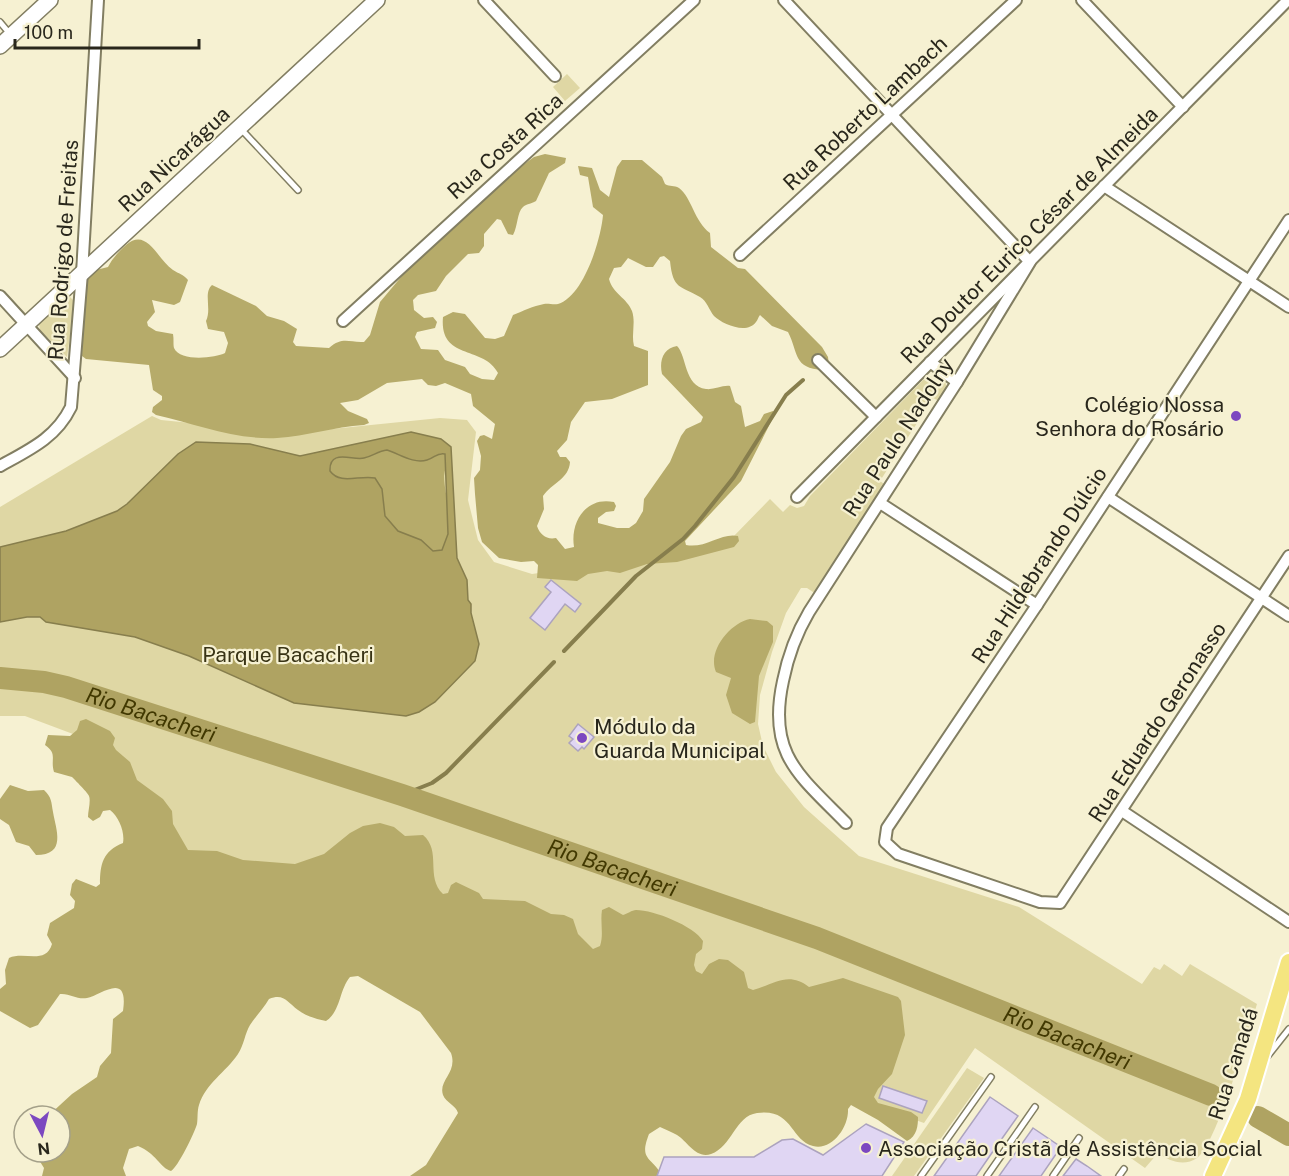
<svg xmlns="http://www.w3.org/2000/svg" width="1289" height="1176" font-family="'Public Sans',sans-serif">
  <rect width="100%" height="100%" fill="#f6f1d2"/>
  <g fill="#dfd7a4">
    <polygon points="567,74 580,88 565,101 553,87"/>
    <polygon points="70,297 75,302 67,357 40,330 39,324"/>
    <path d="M935 375 945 380 947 391 941 402 933 398 880 481 887 486 816 594 807 588H801L786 613 772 652 760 695 758 724 763 746 776 772 804 807 859 856 1019 907 1142 984 1154 967 1160 970 1164 964 1182 976 1190 964 1257 1004C1249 1030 1216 1146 1197 1158 1184 1167 1169 1161 1158 1153L1145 1168 975 1048 924 1123 673 1035 180 850 73 734 25 716H0V507L152 416 161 420 292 433 440 418 467 420 476 432 468 500 478 540 494 562 532 574 690 551 732 538 770 499 783 512 790 505 797 508 804 506 810 496 924 379Z"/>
    <polygon points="967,1068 984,1078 914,1176 892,1176"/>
  </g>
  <g fill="#b6ab6a">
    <path d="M545 154 566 158 565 163 549 173 536 201C531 204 526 204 523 207 517 212 518 226 513 235L508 234 501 220 497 219 484 234V246L479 253 468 254 446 276 436 291 418 295 413 300 414 310 424 318 433 317 437 322 435 328 417 332 415 337 421 349 438 350 445 360 465 367 470 374 482 379 494 380 498 373C484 345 439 361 443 317L453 312 465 314 485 338 495 339 504 336 513 315C523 311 533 306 544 304 548 303 553 305 558 304 584 296 601 239 603 215L593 207 588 177 580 175 578 166 592 168 600 190 609 197 617 167 622 160H642L662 177 665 184C670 187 674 185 679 188 692 198 694 221 710 233L711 247 738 268 745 269 822 347 828 357 829 365 823 370C793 368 799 354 788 332L772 326 760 315C758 317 758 320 756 322 747 335 722 324 714 316 709 310 707 301 700 297 680 285 673 290 670 261L664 256 660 257 653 267H646L628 258 621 267 614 268 609 279C613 294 627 298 632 311 636 323 631 334 634 346L648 351V385L612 399 585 402 571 422 567 440 557 451 560 457H566L570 462C569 479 552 483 543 496L544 509 537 526C540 535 547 540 556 538L565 549 574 547C570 522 586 496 614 502L616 506 614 511 606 512 598 518V523L617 528H629L636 523 643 511 644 499 670 462 681 436 686 429 701 422 703 417 662 374C659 361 663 348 677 346 687 356 684 386 706 389 714 390 722 385 730 386L735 402 741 406 745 427 760 421 764 414 773 411 775 414 741 481 685 541 686 545C705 549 722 532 738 536L739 541 734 547 677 562 647 564 620 573 607 571 588 574 577 581 537 578 538 565 534 561 521 562 499 558 482 542 478 528 475 494 474 478 480 470 481 456 477 441 480 436 484 435 492 439 495 424 473 406 471 394 445 383 436 386 428 385 422 379 387 383 358 400 340 403 348 411 367 419 369 423 364 425C334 427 307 436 277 438 235 440 196 424 156 415L152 412 153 407 162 400V396L153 390 149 365 86 359 82 356C82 331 86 307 84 282L92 271 108 267C112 259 119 251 126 245 147 227 157 259 173 270 179 274 183 274 188 280L180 302 174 305 152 300 155 312 147 322 148 326 156 331 173 334C174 339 173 344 174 348 180 362 215 358 225 353L228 343 224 332 208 329 206 321C212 309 203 293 212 285L256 306 267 316 284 321 297 329 293 342 296 346 329 348C343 336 349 343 364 342L370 335 380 302 407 270 509 175 534 157Z"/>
    <path d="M387 450C400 454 413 464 427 460 434 458 437 452 445 454 449 463 445 467 444 476 444 497 459 533 442 550L433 551 421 540 398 531 385 516 382 489 375 478C359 475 340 485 330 471 329 450 352 459 364 457 372 456 378 451 387 450Z"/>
    <path d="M750 619 767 621 773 626V642L759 676 755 722 750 724 732 713 726 695 731 678 716 672C707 651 730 623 750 619Z"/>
    <path d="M86 719 110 731 115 738 113 745 116 750 130 762 137 780 163 799 172 811 173 824 188 850 217 851 243 860 295 864 324 854 350 833 363 826 380 823 394 827 405 836 423 835C442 851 425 877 443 894L448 893 451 885 456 882 479 893 483 899 525 901 551 914 564 915 573 919 578 934 593 949 600 946C604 934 600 923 602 910L609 907 623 915C627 914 632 910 636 910 654 910 694 926 703 941L702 949 696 954 694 965 696 971 702 974 709 964 719 959 728 960 744 972 748 988 753 990C775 984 788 971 809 987L843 978 898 997 901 1001 905 1035 892 1074 878 1089 874 1097 878 1103 911 1112 918 1117C918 1126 917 1136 907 1141L878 1120 851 1105 848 1109C849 1127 832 1151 813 1146 790 1140 793 1108 757 1113 735 1116 732 1147 711 1154 696 1159 688 1142 677 1135 672 1132 666 1130 660 1127L649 1134C639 1160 650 1156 663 1176H410L426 1165 458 1113C456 1105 446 1103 443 1095 438 1080 458 1073 451 1053L420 1012 358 976 350 977C339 990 341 1011 326 1021 316 1019 306 1016 298 1010 287 1002 284 993 269 999 263 1009 256 1016 250 1025 245 1033 244 1045 238 1054 225 1073 206 1083 199 1105 197 1111 198 1118 197 1124 194 1134 178 1167 171 1171 160 1168 156 1153 138 1146L129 1149 123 1168 126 1176H42L44 1168 34 1152H60V1116H48L72 1094 97 1077 100 1066 111 1053 113 1019 123 1011C129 970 100 996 87 998 77 1000 70 993 60 994L38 1025 30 1028 0 1011V989L6 984 5 970 9 958C24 951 46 965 52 944L47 935 50 923 74 908 75 901 70 895 72 884 76 879 96 887 100 884C100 864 103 851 123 843 125 832 119 817 110 810L103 811 100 817 93 821 88 817C88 811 91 801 89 796 89 794 74 779 72 777L54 772C50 759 58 754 45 745L48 735 70 736 77 730 80 721Z"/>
    <path d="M10 785 28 791 44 790C52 798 51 801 53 812 56 830 67 855 36 855L29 846 16 842 9 825 0 819V799Z"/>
  </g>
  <path fill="#afa362" stroke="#877e4d" stroke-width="1.5" fill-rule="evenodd" d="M411 432 441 439 451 447 457 558 467 580 468 600 471 604V613L479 644 475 661 435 702 419 712 406 716 294 703 189 656 135 637 46 622 40 617H27L0 622V547L66 531 117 511 127 504 178 454 196 442 250 444 300 456ZM387 450C400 454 413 464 427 460 435 458 437 452 445 454L448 534 442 550 433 551 421 540 398 531 385 516 382 489 375 478C359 475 340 485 330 471 329 448 353 461 364 458 373 456 378 451 387 450Z"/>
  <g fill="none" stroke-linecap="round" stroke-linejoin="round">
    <g stroke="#877e4d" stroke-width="4">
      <polyline points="564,651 636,576 683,539 695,526 734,477 786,395 803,380"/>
      <polyline points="402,795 432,783 446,773 554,662"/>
    </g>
    <g stroke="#afa362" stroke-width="22">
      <path id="s1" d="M0 678 44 682 66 687 402 795 817 938 1211 1095"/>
      <polyline points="1258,1117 1289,1135"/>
    </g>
  </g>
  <g fill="#e0d6f3" stroke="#aca3be" stroke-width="1.5">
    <polygon points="551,580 581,604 575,612 565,604 545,630 530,618 551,592 545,587"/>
    <polygon points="578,724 594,737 584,749 582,747 578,751 569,743 573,739 569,736"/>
    <polygon points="883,1086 927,1101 922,1113 879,1098"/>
    <polygon points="990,1097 1018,1116 996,1147 976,1176 934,1176"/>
    <polygon points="866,1124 904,1142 882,1176 657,1176 664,1157 754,1157 782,1140 793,1139 823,1155"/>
    <polygon points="1033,1128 1061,1147 1041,1176 999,1176"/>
    <polygon points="1076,1159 1087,1166 1101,1176 1063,1176"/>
  </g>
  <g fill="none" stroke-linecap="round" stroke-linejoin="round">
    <defs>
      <g id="lane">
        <polyline points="0,22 10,34"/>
        <polyline points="240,128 298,190"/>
        <polyline points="1266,1058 1289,1029"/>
        <polyline points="921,1176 991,1077"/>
        <polyline points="987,1176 1035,1107"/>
        <polyline points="1053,1176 1079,1138"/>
        <polyline points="1119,1176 1124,1169"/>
      </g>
      <g id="street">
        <polyline points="484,0 555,76"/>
        <path d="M784 0 1030 262 957 382 809 612C796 634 788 656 783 681 767 754 799 775 846 823"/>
        <polyline points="1082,0 1183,107"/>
        <polyline points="1104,186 1289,307"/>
        <polyline points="1289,220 1037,605 887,828 885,842 898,854 1040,902 1060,903 1289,556"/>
        <polyline points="740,255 1016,0"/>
        <polyline points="0,296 75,378"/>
        <polyline points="343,321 694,0"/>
        <polyline points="818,360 876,417"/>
        <polyline points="930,362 957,382"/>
        <path d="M0 466C29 450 56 438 71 407L82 273 98 0"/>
        <polyline points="797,497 1288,0"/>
        <polyline points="1108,497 1289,616"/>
        <polyline points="880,503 1037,605"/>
        <polyline points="1122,811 1289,922"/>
      </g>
      <g id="secondary">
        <polyline points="0,46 50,0"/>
        <polyline points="0,349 377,0"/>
      </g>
      <polyline id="primary" points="1213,1176 1248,1099 1289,962"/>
    </defs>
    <use href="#lane" stroke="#827e62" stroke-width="8"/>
    <use href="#street" stroke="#827e62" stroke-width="14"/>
    <use href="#secondary" stroke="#827e62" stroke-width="18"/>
    <use href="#primary" stroke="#fff" stroke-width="20"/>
    <use href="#lane" stroke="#fff" stroke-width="5"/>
    <use href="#street" stroke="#fff" stroke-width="10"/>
    <use href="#secondary" stroke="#fff" stroke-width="15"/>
    <use href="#primary" stroke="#f4e580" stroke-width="16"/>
  </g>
  <g fill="#7c48c0" stroke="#f6f1d2" stroke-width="2">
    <circle cx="1236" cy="416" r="6"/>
    <circle cx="582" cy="738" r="6"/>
    <circle cx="866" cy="1148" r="6"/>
  </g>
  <g text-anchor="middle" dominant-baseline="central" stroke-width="4.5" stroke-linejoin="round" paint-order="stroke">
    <g font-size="21" fill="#29271c" stroke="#f6f1d2">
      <text transform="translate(865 113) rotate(-43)">Rua Roberto Lambach</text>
      <text transform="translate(505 146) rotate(-42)">Rua Costa Rica</text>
      <text transform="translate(174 159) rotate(-43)">Rua Nicarágua</text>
      <text transform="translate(1029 235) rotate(-45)">Rua Doutor Eurico César de Almeida</text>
      <text transform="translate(63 250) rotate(-86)">Rua Rodrigo de Freitas</text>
      <text transform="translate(898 437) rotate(-57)">Rua Paulo Nadolny</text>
      <text transform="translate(1039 565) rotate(-57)">Rua Hildebrando Dúlcio</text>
      <text transform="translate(1157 722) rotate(-57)">Rua Eduardo Geronasso</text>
      <text transform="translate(1233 1064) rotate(-72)">Rua Canadá</text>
    </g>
    <g font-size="21" fill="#29271c" stroke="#f6f1d2" text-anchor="start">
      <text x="1224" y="404" text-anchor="end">Colégio Nossa<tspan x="1224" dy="24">Senhora do Rosário</tspan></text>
      <text x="594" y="726">Módulo da<tspan x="594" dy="24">Guarda Municipal</tspan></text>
      <text x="878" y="1148">Associação Cristã de Assistência Social</text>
    </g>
    <g font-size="21" fill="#383315" stroke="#f6f1d2">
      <text x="288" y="654">Parque Bacacheri</text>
    </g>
    <g font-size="22" font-style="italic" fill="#413801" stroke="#f6f1d2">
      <text stroke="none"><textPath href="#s1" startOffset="156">Rio Bacacheri</textPath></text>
      <text stroke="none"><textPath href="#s1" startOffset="642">Rio Bacacheri</textPath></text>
      <text stroke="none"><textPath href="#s1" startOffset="1128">Rio Bacacheri</textPath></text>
    </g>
  </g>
  <g transform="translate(42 1134) rotate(173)"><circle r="28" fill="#f6f1d2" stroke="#a4a089" stroke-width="1.5"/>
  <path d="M0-4.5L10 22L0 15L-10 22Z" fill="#7c48c0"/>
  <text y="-9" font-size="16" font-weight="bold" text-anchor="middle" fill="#29271c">N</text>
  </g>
  <path d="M15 39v9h184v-9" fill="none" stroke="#29271c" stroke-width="3"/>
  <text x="24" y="39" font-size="18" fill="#29271c" stroke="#f6f1d2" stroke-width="4.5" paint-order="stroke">100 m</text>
</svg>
